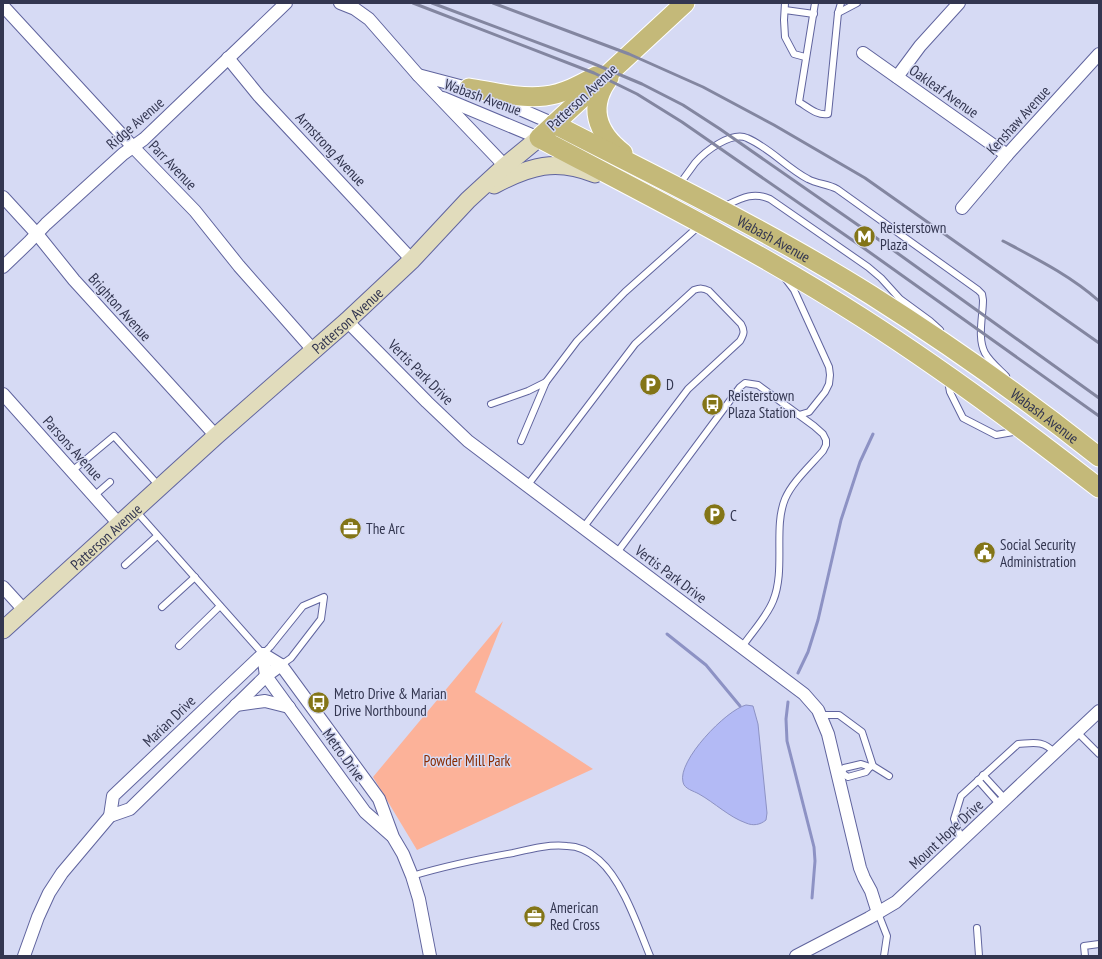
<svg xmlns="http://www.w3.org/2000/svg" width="1102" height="959" font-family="'PT Sans Narrow',sans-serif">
  <rect width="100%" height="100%" fill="#d6daf4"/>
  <polygon fill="#fcb299" points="503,621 475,692 593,769 417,850 373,777"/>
  <path fill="#b3baf5" stroke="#8d92c4" d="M746 705 753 706 758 724 767 813 766 820C760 825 753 826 746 823 729 817 715 803 699 794 694 791 684 789 683 782 677 761 726 710 746 705Z"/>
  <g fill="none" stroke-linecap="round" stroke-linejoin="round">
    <g stroke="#8d92c4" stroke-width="3">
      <polyline points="667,634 706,665 740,706"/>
      <polyline points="798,673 808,652 818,620 841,520 860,462 873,434"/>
      <polyline points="788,702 786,719 787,741 814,847 815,861 812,898"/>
    </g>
    <defs>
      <g id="lane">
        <polyline points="785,3 784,20 785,37 794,54 805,57"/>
        <path d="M815 3 799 102C808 107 817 116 828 114L838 13 841 3"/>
        <polyline points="785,10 814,14"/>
        <polyline points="838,13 857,3"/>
        <path d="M679 185C684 178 690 170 695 163 705 151 732 131 747 138 770 148 787 168 808 179 817 184 828 184 837 189L978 290 982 294 983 300C983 316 977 338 985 353 990 362 999 369 1006 376"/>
        <path d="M723 207C740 199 752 191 770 199L868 267 881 278 900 299 930 321 940 330"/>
        <polyline points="785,278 794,290 829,367 830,375 829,384 825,392 809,412 799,415"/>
        <polyline points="948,381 950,392 963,418 996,435 1019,431"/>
        <polyline points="491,404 528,391 546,382"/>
        <polyline points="521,441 546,382 577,341 625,292 699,226"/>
        <polyline points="72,471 114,436 160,487"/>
        <path d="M527 486 635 344 694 290C700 288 703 288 709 291L741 324C745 331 744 334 740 341L688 389 583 528"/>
        <polyline points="94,496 110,482"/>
        <polyline points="136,511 263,654 270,647 303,606 324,597 321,619 291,658 281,665"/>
        <path d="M616 554 740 387 745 383 758 385 814 426 823 434 826 440V445L823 451C811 465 792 482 785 499 773 528 786 570 773 601 766 618 752 632 742 647"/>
        <polyline points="125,565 157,536"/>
        <polyline points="162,607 195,577"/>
        <polyline points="179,646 220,606"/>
        <polyline points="821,715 839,715 862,732 873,766 889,776"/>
        <polyline points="1077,732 1099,754"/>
        <polyline points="842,773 848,777 866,772 870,767 873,766"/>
        <polyline points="838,774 842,773 844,768 861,764 870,767"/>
        <polyline points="983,775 1006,800"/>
        <polyline points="978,780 1000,805"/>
        <path d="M962 840 954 819 961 796 1018 744C1034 743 1043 740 1055 753"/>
        <path d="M412 876C445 866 479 859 513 853 530 849 549 844 567 846 579 846 590 852 599 860 623 881 638 927 650 956"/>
        <polyline points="878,913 887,936 884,956"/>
        <polyline points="977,928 979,956"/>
        <polyline points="1085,956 1084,946 1099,944"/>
      </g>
      <g id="street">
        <polyline points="340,3 355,9 369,19 418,75 505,166"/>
        <polyline points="3,6 133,147 195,211 239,266 314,351"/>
        <polyline points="863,53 1007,155"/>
        <polyline points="228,58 259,96 412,260"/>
        <polyline points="418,75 475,90"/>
        <polyline points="897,77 920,46 959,3"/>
        <polyline points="443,98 539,138"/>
        <polyline points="494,98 554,124"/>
        <polyline points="3,197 37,234 74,280 216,436"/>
        <polyline points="962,208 1007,155 1099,54"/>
        <polyline points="3,267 29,242 46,224 123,154 144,139 286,3"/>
        <polyline points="347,321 427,402 468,441 804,694 818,710 828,734 860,868 864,878 871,891 878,913"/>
        <polyline points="3,394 119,524"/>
        <polyline points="3,587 24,610"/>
        <polyline points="263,654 281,665 379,799 393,837 403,854 412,876 419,899 430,956"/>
        <polyline points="263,654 266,676 365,812 391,835"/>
        <polyline points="236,705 265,701 289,707"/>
        <polyline points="110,816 113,796 263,654"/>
        <polyline points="24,956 38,917 49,893 62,873 110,816 130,809 266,676 281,665"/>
        <polyline points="796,956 869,918 896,902 1099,711"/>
      </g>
      <g id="secondary">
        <path d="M494 185C530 166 556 158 595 174"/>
        <path id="s1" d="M3 630 216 436 347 321 412 260 468 200 505 166 539 138"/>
      </g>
      <g id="primary">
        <path d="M685 3 539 138C647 195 758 251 861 317 944 370 1022 428 1099 488"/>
        <path d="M609 78C587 107 597 133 623 153"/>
        <path d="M469 88C493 92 520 99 545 96 563 94 580 85 596 76"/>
        <path id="s2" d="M554 124C661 179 769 231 871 295 950 345 1026 399 1099 457"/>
      </g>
    </defs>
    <use href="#lane" stroke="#60649e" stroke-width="8"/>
    <use href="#street" stroke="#60649e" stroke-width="14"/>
    <use href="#secondary" stroke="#60649e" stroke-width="19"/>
    <use href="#primary" stroke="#fff" stroke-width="21"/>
    <use href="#lane" stroke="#fff" stroke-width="6"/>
    <use href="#street" stroke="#fff" stroke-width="12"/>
    <use href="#secondary" stroke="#e1dcbc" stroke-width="17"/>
    <use href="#primary" stroke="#c4b979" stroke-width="19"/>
    <g stroke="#8386a0" stroke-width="3">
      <polyline points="413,3 594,73 637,94 682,122 858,244 1099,416"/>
      <polyline points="432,3 592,63 642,84 683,105 720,129 868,232 1099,398"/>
      <polyline points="493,3 629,54 703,87 774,125 865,178 1099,343"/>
      <path d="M1003 241C1037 259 1071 276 1099 301"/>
    </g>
  </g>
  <defs>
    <symbol id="metro-disc" viewBox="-11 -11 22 22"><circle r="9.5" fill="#837517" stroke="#d6daf4"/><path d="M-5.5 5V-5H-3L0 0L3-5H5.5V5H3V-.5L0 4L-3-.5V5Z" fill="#fff"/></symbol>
    <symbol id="parking-disc" viewBox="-11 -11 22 22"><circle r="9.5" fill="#837517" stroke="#d6daf4"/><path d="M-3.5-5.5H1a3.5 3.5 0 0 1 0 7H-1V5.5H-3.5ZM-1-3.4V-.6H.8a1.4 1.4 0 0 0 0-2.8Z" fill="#fff"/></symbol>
    <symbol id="bus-disc" viewBox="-11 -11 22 22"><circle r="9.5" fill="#837517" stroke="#d6daf4"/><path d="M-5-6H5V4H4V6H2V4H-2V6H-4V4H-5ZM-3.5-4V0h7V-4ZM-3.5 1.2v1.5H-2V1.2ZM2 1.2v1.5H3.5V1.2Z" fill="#fff"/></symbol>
    <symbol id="office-disc" viewBox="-11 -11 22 22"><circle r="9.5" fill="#837517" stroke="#d6daf4"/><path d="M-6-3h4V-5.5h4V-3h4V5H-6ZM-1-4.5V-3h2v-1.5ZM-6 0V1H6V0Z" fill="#fff"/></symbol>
    <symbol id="civic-disc" viewBox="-11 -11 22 22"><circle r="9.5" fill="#837517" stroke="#d6daf4"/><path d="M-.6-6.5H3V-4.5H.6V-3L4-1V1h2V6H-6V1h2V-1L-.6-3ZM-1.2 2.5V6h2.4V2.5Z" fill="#fff"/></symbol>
  </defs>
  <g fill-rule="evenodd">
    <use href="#metro-disc" x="852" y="224" width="25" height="25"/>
    <use href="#parking-disc" x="638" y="372" width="25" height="25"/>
    <use href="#bus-disc" x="700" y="392" width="25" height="25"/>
    <use href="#parking-disc" x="702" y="502" width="25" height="25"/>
    <use href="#office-disc" x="338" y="516" width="25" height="25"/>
    <use href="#civic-disc" x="972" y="540" width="25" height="25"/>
    <use href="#bus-disc" x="306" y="690" width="25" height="25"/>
    <use href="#office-disc" x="522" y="904" width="25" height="25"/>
  </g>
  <g text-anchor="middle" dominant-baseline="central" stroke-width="3" stroke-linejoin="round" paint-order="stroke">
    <g font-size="15" fill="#333650" stroke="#d6daf4">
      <text transform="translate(944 91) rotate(35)">Oakleaf Avenue</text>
      <text transform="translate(483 97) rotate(20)">Wabash Avenue</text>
      <text transform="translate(582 97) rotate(-43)">Patterson Avenue</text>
      <text transform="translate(1018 120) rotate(-48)">Kenshaw Avenue</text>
      <text transform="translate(135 123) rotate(-41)">Ridge Avenue</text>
      <text transform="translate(331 149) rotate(47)">Armstrong Avenue</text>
      <text transform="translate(173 165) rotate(46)">Parr Avenue</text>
      <text stroke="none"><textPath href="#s2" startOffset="248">Wabash Avenue</textPath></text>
      <text transform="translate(120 307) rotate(48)">Brighton Avenue</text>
      <text stroke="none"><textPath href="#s1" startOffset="463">Patterson Avenue</textPath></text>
      <text transform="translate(421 372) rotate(45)">Vertis Park Drive</text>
      <text stroke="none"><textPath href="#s2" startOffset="572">Wabash Avenue</textPath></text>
      <text transform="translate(73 448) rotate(48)">Parsons Avenue</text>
      <text stroke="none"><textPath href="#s1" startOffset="139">Patterson Avenue</textPath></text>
      <text transform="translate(671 574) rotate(37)">Vertis Park Drive</text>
      <text transform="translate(169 721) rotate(-44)">Marian Drive</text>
      <text transform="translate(344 755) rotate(54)">Metro Drive</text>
      <text transform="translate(946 834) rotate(-43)">Mount Hope Drive</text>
    </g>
    <g font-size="15" fill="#333650" stroke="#d6daf4" text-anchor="start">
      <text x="880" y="227">Reisterstown<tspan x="880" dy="17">Plaza</tspan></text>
      <text x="666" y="384">D</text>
      <text x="728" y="395">Reisterstown<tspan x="728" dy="17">Plaza Station</tspan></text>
      <text x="730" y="515">C</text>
      <text x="366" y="528">The Arc</text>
      <text x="1000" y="544">Social Security<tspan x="1000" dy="17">Administration</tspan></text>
      <text x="334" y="693">Metro Drive &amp; Marian<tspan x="334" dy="17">Drive Northbound</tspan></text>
      <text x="550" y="907">American<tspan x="550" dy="17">Red Cross</tspan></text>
    </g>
    <g font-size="15" fill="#892b00" stroke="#d6daf4">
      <text x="467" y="760">Powder Mill Park</text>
    </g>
  </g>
  <rect width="1102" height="959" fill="none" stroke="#333650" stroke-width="8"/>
</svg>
